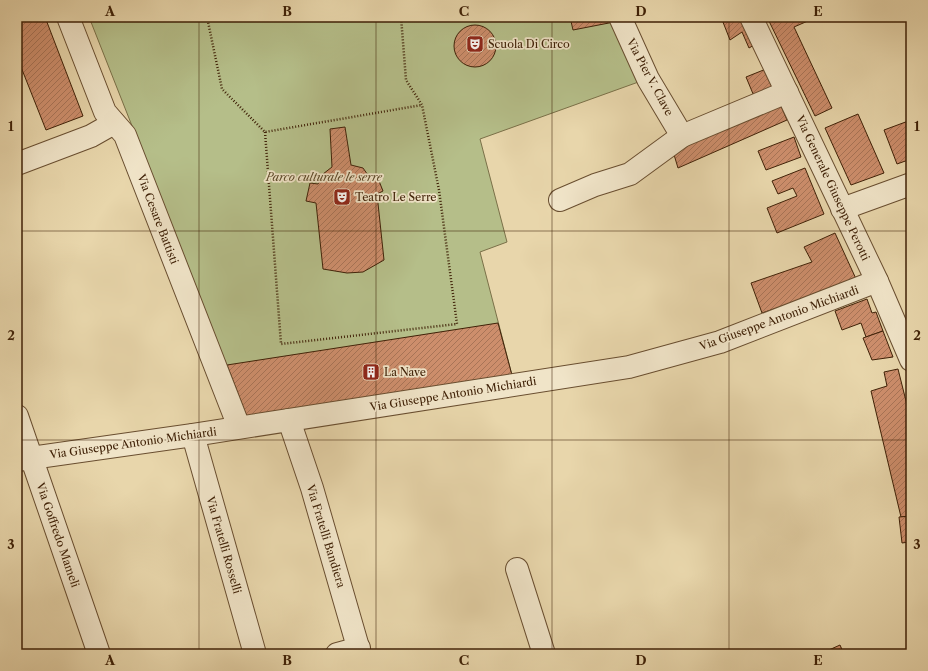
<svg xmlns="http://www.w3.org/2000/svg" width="928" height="671" font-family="'Libre Caslon Text',serif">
  <defs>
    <pattern id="building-hatch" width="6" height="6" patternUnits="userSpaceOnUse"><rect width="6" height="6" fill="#cd8e6c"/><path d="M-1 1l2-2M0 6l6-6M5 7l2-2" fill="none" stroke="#a87457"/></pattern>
  </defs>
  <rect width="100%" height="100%" fill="#e8d6ab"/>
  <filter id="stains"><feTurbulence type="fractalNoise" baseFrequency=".005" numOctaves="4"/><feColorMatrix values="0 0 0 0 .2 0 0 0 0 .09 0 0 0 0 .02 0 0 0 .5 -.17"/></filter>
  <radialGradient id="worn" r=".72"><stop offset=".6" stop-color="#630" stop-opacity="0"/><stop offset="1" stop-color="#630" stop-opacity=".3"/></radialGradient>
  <polygon fill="#b5be89" stroke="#7a7048" points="89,17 615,17 644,80 480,139 507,242 480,252 513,379 247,417"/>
  <g fill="url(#building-hatch)" stroke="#3f2107">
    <polygon points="17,17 45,17 83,116 46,130 17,57"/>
    <polygon points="570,17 611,17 614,22 573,30"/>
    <polygon points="721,17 749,17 761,41 749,48 742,32 730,40"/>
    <polygon points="772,17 817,17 794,27 832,108 815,116 768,19"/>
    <circle cx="475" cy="46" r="21"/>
    <polygon points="766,69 775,93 756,101 746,77"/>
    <polygon points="780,103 787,120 678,168 672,148"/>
    <polygon points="858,114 884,173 851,185 825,128"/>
    <polygon points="911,120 911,159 897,164 884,130"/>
    <polygon points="345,127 351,165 363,168 370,178 377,176 383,191 377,194 384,260 363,272 347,273 323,269 316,203 306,201 310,183 318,184 323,174 332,167 330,129"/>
    <polygon points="794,137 801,157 766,170 758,151"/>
    <polygon points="805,168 824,214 777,233 767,208 797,196 793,188 778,194 772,181"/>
    <polygon points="835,233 857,281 762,313 751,283 812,262 804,247"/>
    <polygon points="867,299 872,313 876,312 883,331 866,337 861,323 842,330 835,311"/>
    <polygon points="498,323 513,379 247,417 227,365"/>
    <polygon points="883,331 893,357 872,360 863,338"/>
    <polygon points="898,369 911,421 911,516 901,517 871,391 887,386 884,372"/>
    <polygon points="911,516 911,560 909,542 902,543 899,517"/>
    <polygon points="840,645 844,654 820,654"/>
  </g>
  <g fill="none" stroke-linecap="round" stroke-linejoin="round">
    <defs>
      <g id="minor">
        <polyline points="68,17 105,112 125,135 239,427"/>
        <polyline points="620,17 648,79 682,136"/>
        <polyline points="751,17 877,281 911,360"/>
        <polyline points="17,164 91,136 114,123"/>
        <polyline points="560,200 595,185 630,174 682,136 787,92"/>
        <polyline points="842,209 911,184"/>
        <polyline points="17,416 99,654"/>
        <polyline points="289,420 312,488 360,654"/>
        <polyline points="193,435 255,654"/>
        <polyline points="17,460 193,435 629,367 720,342 877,281"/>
        <polyline points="517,569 544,654"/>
        <polyline points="337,654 359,648"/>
      </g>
    </defs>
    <use href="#minor" stroke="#694e30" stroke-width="24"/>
    <g stroke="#3f2107" stroke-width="2.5" stroke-dasharray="1 2" stroke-linecap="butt">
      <polyline points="207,17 222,89 265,132 422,105"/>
      <polyline points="359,17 361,20 368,17"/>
      <polyline points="265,132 281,344 457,324 439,190 422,105 406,80 401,17"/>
    </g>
    <use href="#minor" stroke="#f0e4c8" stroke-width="22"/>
  </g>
  <path fill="none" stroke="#3f2107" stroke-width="1" stroke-opacity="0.55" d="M199 17V654M376 17V654M552 17V654M729 17V654M17 231H911M17 440H911"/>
  <defs>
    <symbol id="theatre-square" viewBox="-11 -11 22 22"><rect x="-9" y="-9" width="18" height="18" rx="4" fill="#8f2418" stroke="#f0e4c8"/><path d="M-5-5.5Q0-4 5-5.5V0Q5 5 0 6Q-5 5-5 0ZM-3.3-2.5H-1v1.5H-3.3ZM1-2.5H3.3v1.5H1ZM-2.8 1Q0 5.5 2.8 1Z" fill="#fff"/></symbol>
    <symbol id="building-square" viewBox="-11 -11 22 22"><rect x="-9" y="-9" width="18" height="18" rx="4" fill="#8f2418" stroke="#f0e4c8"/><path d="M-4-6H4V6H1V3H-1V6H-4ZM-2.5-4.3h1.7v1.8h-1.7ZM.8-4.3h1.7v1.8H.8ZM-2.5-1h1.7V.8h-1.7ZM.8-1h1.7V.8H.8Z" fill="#fff"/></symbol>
  </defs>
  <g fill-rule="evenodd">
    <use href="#theatre-square" x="465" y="34" width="20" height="20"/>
    <use href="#theatre-square" x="332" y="187" width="20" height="20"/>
    <use href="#building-square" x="361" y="362" width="20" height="20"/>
  </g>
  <g text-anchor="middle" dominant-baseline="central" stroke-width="3.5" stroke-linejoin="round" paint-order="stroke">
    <g font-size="11" fill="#3f2107" stroke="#f0e4c8" text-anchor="start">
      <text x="488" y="44">Scuola Di Circo</text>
      <text x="355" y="197">Teatro Le Serre</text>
      <text x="384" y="372">La Nave</text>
    </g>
    <g font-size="11" fill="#3f2107" stroke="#f0e4c8">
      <text transform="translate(650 77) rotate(62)">Via Pier V. Clave</text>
      <text transform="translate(833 188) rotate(65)">Via Generale Giuseppe Perotti</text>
      <text transform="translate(158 219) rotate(69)">Via Cesare Battisti</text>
      <text transform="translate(779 318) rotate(-20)">Via Giuseppe Antonio Michiardi</text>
      <text transform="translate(453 394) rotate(-9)">Via Giuseppe Antonio Michiardi</text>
      <text transform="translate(133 443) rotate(-8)">Via Giuseppe Antonio Michiardi</text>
      <text transform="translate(58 535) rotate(71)">Via Goffredo Mameli</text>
      <text transform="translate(326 536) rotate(73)">Via Fratelli Bandiera</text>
      <text transform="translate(224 545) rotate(74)">Via Fratelli Rosselli</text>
    </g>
    <g font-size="11" font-style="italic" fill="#5c4828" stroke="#f0e4c8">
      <text x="324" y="177">Parco culturale le serre</text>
    </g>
  </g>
  <rect width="928" height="671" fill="none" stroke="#e8d6ab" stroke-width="44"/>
  <rect x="22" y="22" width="884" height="627" fill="none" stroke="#3f2107" stroke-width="1.5"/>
  <g font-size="13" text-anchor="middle" font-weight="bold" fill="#3f2107">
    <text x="110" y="16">A</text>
    <text x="287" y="16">B</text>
    <text x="464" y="16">C</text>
    <text x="641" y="16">D</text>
    <text x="818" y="16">E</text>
    <text x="11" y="131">1</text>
    <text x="917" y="131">1</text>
    <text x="11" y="340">2</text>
    <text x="917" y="340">2</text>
    <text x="11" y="549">3</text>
    <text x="917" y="549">3</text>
    <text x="110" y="665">A</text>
    <text x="287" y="665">B</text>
    <text x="464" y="665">C</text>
    <text x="641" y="665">D</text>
    <text x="818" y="665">E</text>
  </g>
  <rect width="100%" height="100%" filter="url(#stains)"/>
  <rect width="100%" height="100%" fill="url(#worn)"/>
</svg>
